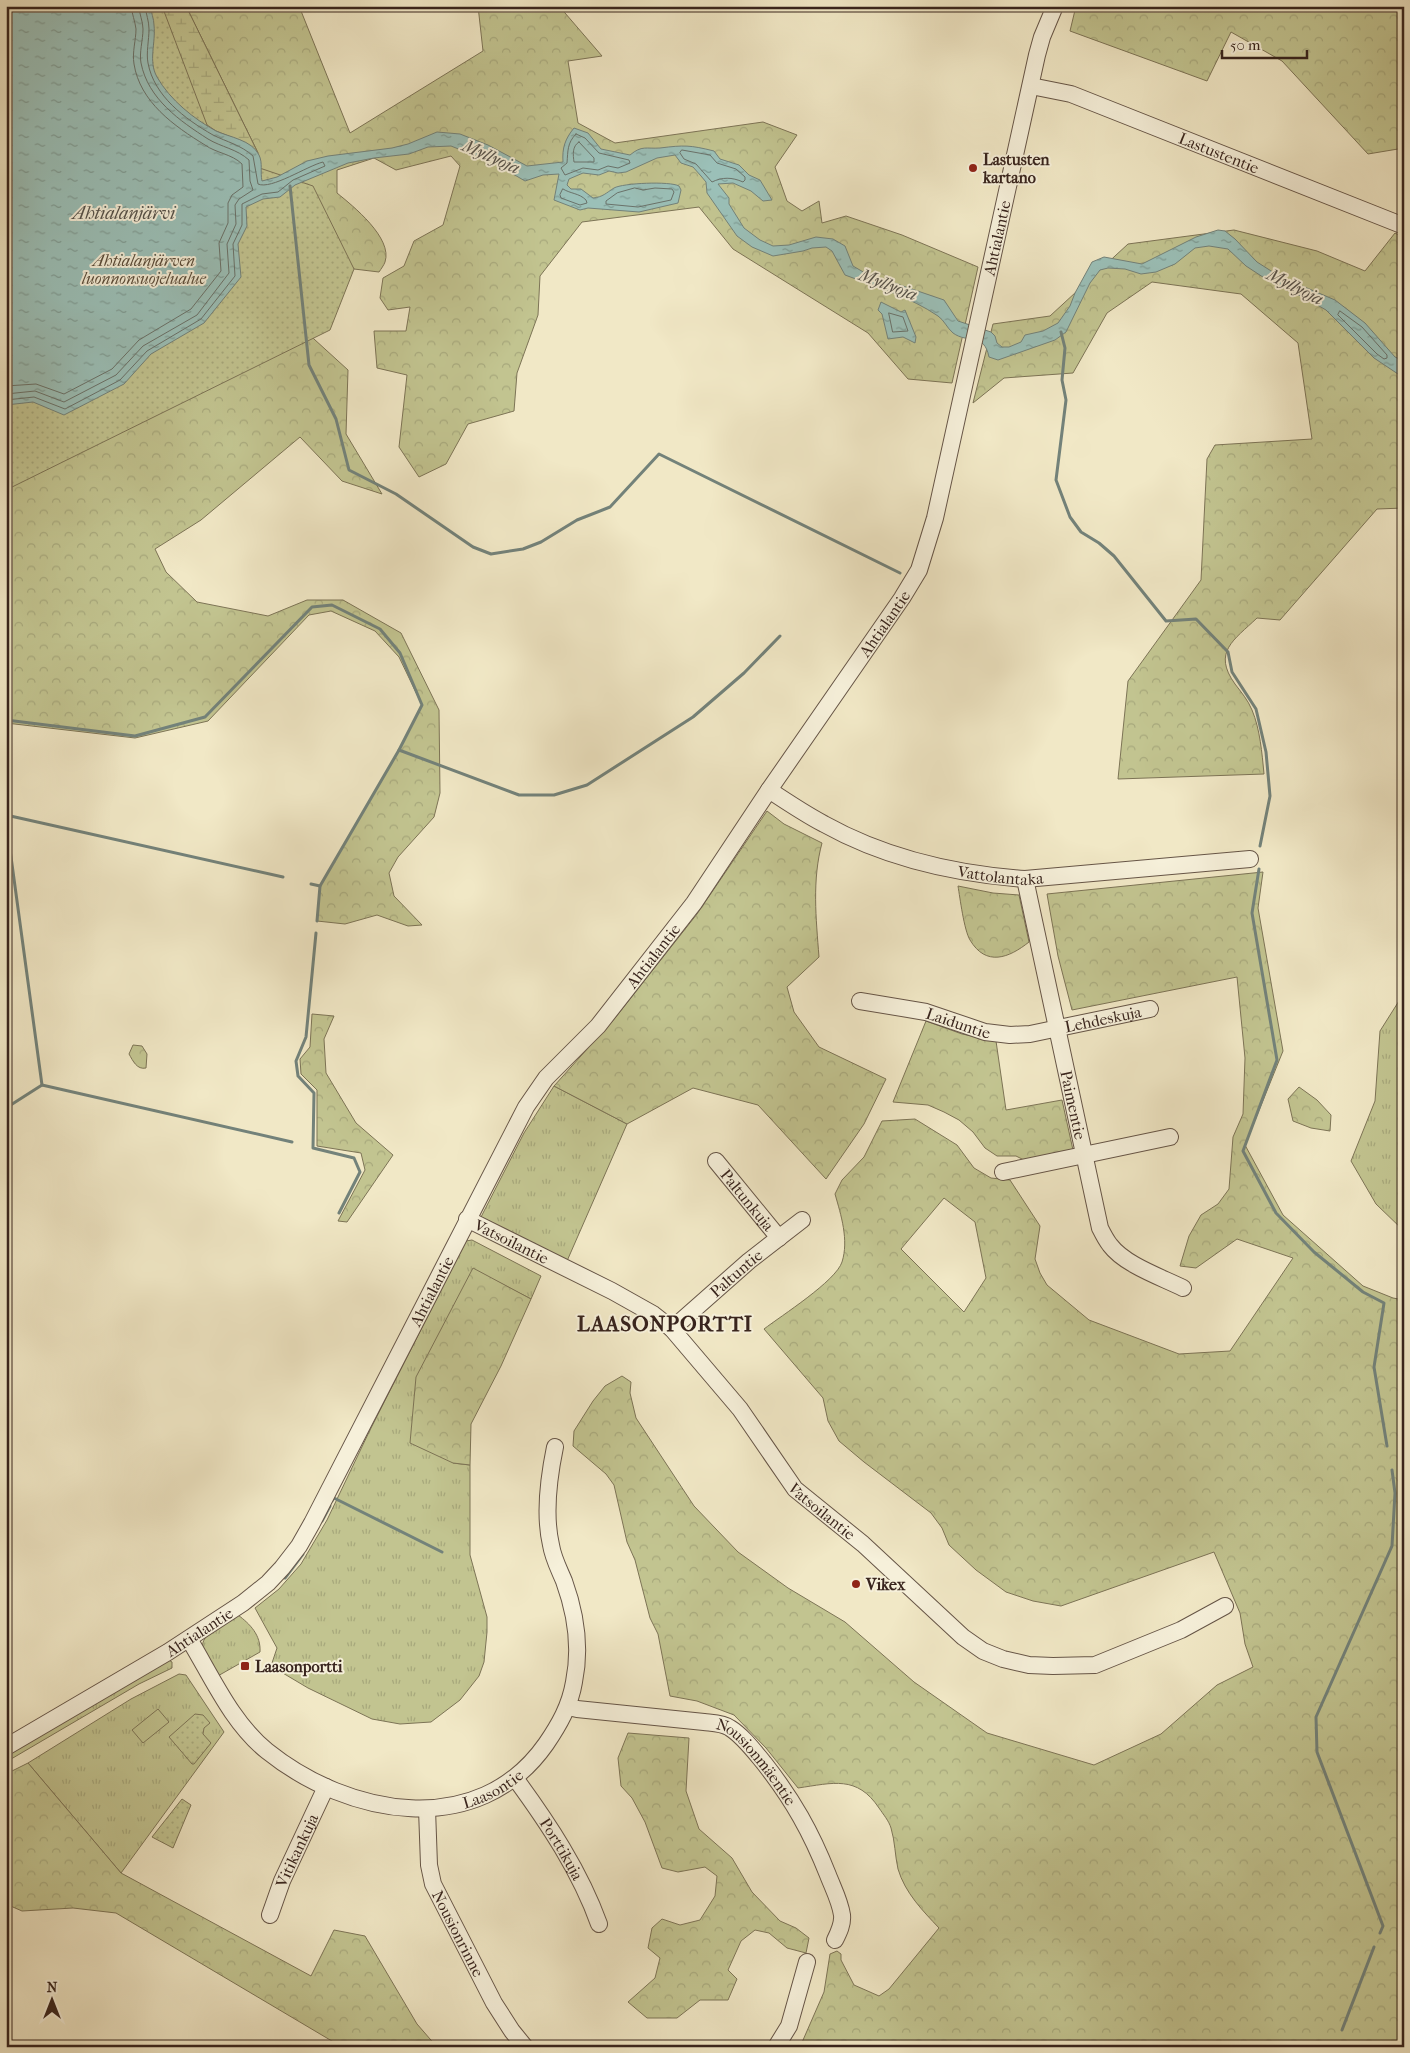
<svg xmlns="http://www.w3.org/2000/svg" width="1410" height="2053" font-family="'IM FELL French Canon',serif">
  <defs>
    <pattern id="grass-tufts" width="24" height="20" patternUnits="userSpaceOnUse" patternTransform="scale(1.25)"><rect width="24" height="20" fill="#c2c490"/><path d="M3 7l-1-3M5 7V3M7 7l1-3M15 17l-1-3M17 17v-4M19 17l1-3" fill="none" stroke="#a7a87c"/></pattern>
    <pattern id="forest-crowns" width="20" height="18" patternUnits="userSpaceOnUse" patternTransform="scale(1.25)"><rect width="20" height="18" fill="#c2c490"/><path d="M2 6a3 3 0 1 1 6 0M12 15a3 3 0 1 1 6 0" fill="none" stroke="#a7a87c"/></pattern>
    <pattern id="wetland-marsh" width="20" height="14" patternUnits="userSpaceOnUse" patternTransform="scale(1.25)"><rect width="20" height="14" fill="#c2c490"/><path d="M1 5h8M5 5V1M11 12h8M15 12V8" fill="none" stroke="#a7a87c"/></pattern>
    <pattern id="park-dots" width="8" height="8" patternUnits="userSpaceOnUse" patternTransform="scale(1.25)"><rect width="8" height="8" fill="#c2c490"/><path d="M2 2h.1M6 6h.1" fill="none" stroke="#a7a87c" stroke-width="1.8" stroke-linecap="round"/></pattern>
    <pattern id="water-ripples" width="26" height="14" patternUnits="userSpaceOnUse" patternTransform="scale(1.25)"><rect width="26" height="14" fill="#9bc0b8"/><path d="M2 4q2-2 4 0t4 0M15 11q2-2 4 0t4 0" fill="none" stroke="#7f9c95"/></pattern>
  </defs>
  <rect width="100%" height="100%" fill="#f1e8c6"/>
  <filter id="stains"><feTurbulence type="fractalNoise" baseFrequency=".004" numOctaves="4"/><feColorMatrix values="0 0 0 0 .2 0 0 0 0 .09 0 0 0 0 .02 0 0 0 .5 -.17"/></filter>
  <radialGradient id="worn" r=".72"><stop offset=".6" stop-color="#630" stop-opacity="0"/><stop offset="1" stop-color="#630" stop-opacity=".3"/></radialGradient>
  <g fill="url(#grass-tufts)" stroke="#7d7456">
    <polygon points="1404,993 1404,1231 1376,1204 1351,1161 1375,1101 1380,1031"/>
    <polygon points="554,1086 627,1124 567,1261 481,1217 524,1133"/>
    <polygon points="472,1240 541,1276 531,1299 473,1269 453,1463 470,1465 470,1555 487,1617 487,1632 484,1662 479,1676 460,1700 431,1722 400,1724 372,1719 308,1688 271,1666 277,1648 255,1608 279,1589 301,1564 327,1520 370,1430 466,1241"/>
    <path d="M238 1615C250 1624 261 1635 260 1652L216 1677C212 1668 205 1658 203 1648 199 1634 227 1622 238 1615Z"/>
    <polygon points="167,1659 172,1662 172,1668 139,1684 6,1762 6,1755"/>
    <polygon points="179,1674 186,1675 224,1732 121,1873 28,1763 131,1699"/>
  </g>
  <g fill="url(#forest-crowns)" stroke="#7d7456" fill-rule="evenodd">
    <path d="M186 6H299L350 133 483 51 478 6H559L602 56 568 61 578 123 615 143 763 122 797 135 775 167 787 201 802 211 819 201 822 223 846 216 902 235 978 267 952 383 908 379 868 333 733 249 699 207 582 222 540 276 538 315 517 373 514 411 468 424 446 464 419 477 399 447 407 375 377 368 374 331H406L410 307 388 310 380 298 383 278 404 266 414 241 443 225 460 166 451 156 396 170 374 158 337 170V193C353 206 393 238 385 262 384 265 381 269 379 272L354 269 317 210H265L258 153Z"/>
    <polygon points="1076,6 1404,6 1404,148 1368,154 1282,61 1231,32 1207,81 1070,31"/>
    <path d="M1234 230 1317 251 1365 271 1395 233 1404 238V508L1377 509 1280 620 1257 618C1234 640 1212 652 1235 684 1241 692 1248 700 1252 710 1260 729 1262 753 1264 774L1118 779 1128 681 1201 580 1207 459 1215 445 1312 439 1298 343 1241 294 1152 282 1107 313 1073 373 1004 378 973 403 993 324 1050 316 1128 244Z"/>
    <polygon points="277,310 303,329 348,370 346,434 382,494 342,481 300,437 201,520 155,549 166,572 197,602 268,616 307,600 343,600 401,633 439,710 440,793 434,817 398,857 389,873 394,896 422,925 408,926 377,915 345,924 317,921 320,886 399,750 422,705 399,657 375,631 331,611 309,615 208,721 135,738 6,723 6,424"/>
    <path d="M767 811 784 824 822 843C812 880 816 918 819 957L787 987 794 1012 819 1047 886 1079 864 1124 826 1179 758 1105 693 1088 627 1124 554 1086 615 1018 697 914Z"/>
    <path d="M1263 872 1258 908 1283 1051 1245 1145 1283 1215 1363 1286 1393 1298 1404 1300V2047H800L824 1992 830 1954 837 1951 841 1954V1960L854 1985 879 1996 889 1989 939 1928C923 1911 905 1893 898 1869 895 1856 895 1841 891 1828 889 1821 883 1814 879 1808 857 1775 833 1783 798 1788L766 1748 734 1715 697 1701 670 1696 658 1634 650 1618 635 1560 627 1542 614 1485 606 1474 573 1446 574 1431 593 1401 605 1386 622 1376 631 1382 630 1393 636 1418 694 1506 738 1552 788 1588 845 1622 914 1682 987 1733 1094 1765 1161 1734 1217 1685 1253 1667 1245 1644 1240 1613 1214 1552 1061 1606 1033 1601 1006 1592 976 1570 949 1545 942 1528 931 1513 864 1462 839 1441 828 1421 823 1398 764 1329C781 1316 836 1281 842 1262 849 1240 841 1215 835 1194L842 1180 864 1157 882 1121 915 1119 957 1145 974 1168 991 1178 1010 1180 1040 1226 1035 1259 1040 1273 1047 1285 1089 1320 1179 1354 1230 1351 1293 1258 1237 1239 1196 1268 1180 1266 1189 1236 1201 1215 1218 1204 1229 1189 1233 1137 1243 1114 1245 1058 1237 977 1072 1010 1058 956 1047 894ZM944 1198 975 1222 986 1278 964 1312 901 1249Z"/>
    <path d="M958 886 993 893 1019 895 1029 942C1009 958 986 967 970 940 964 930 960 898 958 886Z"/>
    <polygon points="312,1014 334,1016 324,1039 326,1073 356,1123 393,1155 347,1222 338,1221 365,1170 361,1153 317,1146 317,1090 301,1074 300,1059 310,1047"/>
    <polygon points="926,1021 962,1034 996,1041 1006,1110 1062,1100 1073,1150 1026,1161 1016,1156 997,1156 985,1148 973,1132 959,1120 944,1112 928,1105 893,1102"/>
    <path d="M133 1045 142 1046 147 1054 146 1068C137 1070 133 1061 129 1054Z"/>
    <polygon points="1299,1087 1317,1100 1331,1115 1330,1131 1311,1128 1293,1121 1288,1099"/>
    <polygon points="473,1268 531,1299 501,1366 471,1424 470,1465 453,1463 410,1443 416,1377"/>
    <polygon points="628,1733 689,1738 686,1791 699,1829 732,1858 752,1892 780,1921 796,1928 809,1938 806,1953 787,1948 769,1933 755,1930 741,1941 728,1970 737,1979 728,2000 700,2000 677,2018 647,2018 628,2002 655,1978 660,1958 648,1948 652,1928 662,1919 680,1925 700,1920 715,1896 717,1876 705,1867 678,1872 662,1868 645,1822 632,1798 621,1786 618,1758"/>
    <polygon points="28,1763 121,1873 311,1976 334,1930 365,1936 417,2024 437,2047 342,2047 116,1913 73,1908 22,1911 6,1904 6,1774"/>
  </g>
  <polygon fill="url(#wetland-marsh)" stroke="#7d7456" points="150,6 186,6 258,153 246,143 216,131 188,112"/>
  <g fill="url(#park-dots)" stroke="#7d7456">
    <polygon points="6,6 162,6 218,154 313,186 354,269 330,330 6,490"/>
    <polygon points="195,1714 203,1715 210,1723 204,1728 203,1734 211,1743 194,1764 192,1764 169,1737"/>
    <polygon points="182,1799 191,1805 173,1848 152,1837"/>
  </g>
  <polygon fill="#c2c490" stroke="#7d7456" points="158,1709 169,1722 143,1743 132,1730"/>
  <g fill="url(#water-ripples)" stroke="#73827a">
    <path d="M6 6H150C151 12 154 19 154 25 156 43 148 61 157 77 170 100 194 119 216 131 229 137 252 140 259 155 263 163 260 172 262 181L277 177 307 161 328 156 392 148 408 144 437 132 460 134 488 145 527 166 563 162C562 148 565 139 574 128L588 133 601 149 630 155C642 145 646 149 660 148 684 145 690 145 714 151L720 159 739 165 749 175 760 180 772 200 763 201 751 191 733 183 718 184 729 198V204L744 228 760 240 773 246 789 245 816 237 833 239 845 246 853 266 865 273 944 300 958 321 991 332 995 336 997 343 1002 347H1009L1021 342 1025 335 1043 331 1058 323 1070 306 1075 293 1092 262 1104 257 1142 264 1196 237 1218 230 1225 231 1235 239 1257 262 1279 276 1335 300 1365 323 1395 357 1404 361V378L1374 358 1326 310 1305 298 1272 283 1246 266 1228 249 1209 246 1195 248 1175 264 1156 272 1141 274 1125 269 1108 268 1100 270 1090 283 1066 332 1055 340 998 360 989 357C984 332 968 344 953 333 947 328 944 320 938 316 910 297 877 287 845 275L832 251 826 247 812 248 803 251 773 256 752 247 737 236 707 193 706 182 701 176 693 167 681 163 675 155 657 158 626 172 618 173 609 171 599 175 583 173 569 179 567 185 571 189H581L593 198C603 197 606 193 614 188 623 183 670 181 679 186L681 190 678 203 639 212 588 208 580 210 554 200 559 174 543 175 525 181 496 164 451 146 428 147 409 154 374 158 348 163 295 185 280 197 263 199 246 207 247 226 238 244 241 277 204 323 151 354 124 384 64 415 33 402 6 405Z"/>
    <polygon points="881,302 901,312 905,310 916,337 915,343 903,337 888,339 882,314 878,310"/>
  </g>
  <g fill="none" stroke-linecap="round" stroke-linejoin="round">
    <g stroke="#6a726a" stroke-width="1">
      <path d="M576 134 585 138 599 153 629 160 630 163 618 168 608 166 598 170 583 168 565 175 561 168 567 163C568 151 567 143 576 134Z"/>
      <path d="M579 142 594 158V162H574C573 155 572 146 579 142Z"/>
      <path d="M682 150 710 155 717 163 736 169 745 177V180L743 182C732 177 722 177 712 182L696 164 684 159 680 153Z"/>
      <polygon points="635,188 643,190 655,188 672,189 674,192 671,200 638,207 606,204 606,201 617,193"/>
      <path d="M563 189C571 194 579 193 586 200L587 203 580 205 561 198 560 195Z"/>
      <polygon points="1340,311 1362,327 1387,355 1387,358 1384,359 1377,354 1338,315"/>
      <polygon points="889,313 903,317 908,331 893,332"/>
      <path d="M6 386 36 384 64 394 112 369 139 340 191 309 221 271 219 243 228 223V203L232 195 243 187 242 164C232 154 216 153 205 145 174 126 140 102 134 64 132 52 136 40 136 29 135 21 132 14 131 6"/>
      <path d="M6 394 35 391 64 402 116 375 143 346 197 315 229 273 227 244 236 224 235 205 239 199 253 190 250 181 249 160C237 149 221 147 208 139 180 121 148 99 141 63 139 53 143 40 143 29 143 21 139 14 139 6"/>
      <path d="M6 400 34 397 65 409 120 380 147 351 201 319 235 276 233 244 242 225V204L262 194 278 192 293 180 325 166 323 162C307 166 271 190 258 184L253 156C241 145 227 142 213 135 185 119 154 96 148 63 146 53 149 40 149 29 149 21 146 14 145 6"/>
    </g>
    <g stroke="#73827a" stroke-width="3">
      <polyline points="290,186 309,365 336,419 349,470 396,494 473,547 491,554 523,549 541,542 577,520 610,507 659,454 900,573"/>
      <polyline points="1061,332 1065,348 1062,380 1066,400 1056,480 1070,517 1081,532 1099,543 1114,556 1166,621 1196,619 1228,652 1232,672 1256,709 1266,752 1270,796 1260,846"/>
      <polyline points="6,720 135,736 205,717 312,607 332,605 380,629 400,653 422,705 399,750 320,886 317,921"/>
      <polyline points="399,750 519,795 554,795 587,785 693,717 744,673 780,636"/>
      <polyline points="6,815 283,877"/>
      <polyline points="6,820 42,1085"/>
      <polyline points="1259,869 1252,913 1277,1060 1243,1151 1276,1213 1314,1252 1363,1292 1384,1303 1374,1367 1387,1446"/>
      <polyline points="311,884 320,886"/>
      <polyline points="316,933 306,1037 296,1061 298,1076 314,1093 313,1148 354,1158 360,1172 339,1213"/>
      <polyline points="6,1108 42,1085 292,1142"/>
      <polyline points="332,1501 334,1498 442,1552"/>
      <polyline points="322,1521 330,1506"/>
      <polyline points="285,1578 303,1554"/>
      <polyline points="1380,1933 1383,1926 1317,1752 1316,1717 1392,1546 1395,1493 1392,1470"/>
      <polyline points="1342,2030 1374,1947"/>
      <polyline points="1335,2047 1336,2044"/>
    </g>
    <defs>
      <g id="minor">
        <path id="s1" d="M1031 86 1071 94 1404 226"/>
        <path id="s2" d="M769 790C787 802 805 814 824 824 885 858 956 874 1025 879L1250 859"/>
        <path id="s3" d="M1025 879 1100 1228C1103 1234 1106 1240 1110 1245 1125 1265 1161 1277 1183 1288"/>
        <path id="s4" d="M860 1001 926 1012 985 1032 1010 1035 1030 1034 1150 1009"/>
        <path id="s5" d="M716 1161 779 1238"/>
        <polyline points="1003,1172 1170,1137"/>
        <path id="s6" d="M467 1219 612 1291 653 1314 672 1329 740 1409 795 1489 863 1544 963 1637 983 1651 1003 1659 1029 1665 1053 1666 1095 1665 1181 1630 1225 1606"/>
        <path id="s7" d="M672 1329 749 1261 802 1220"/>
        <path id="s8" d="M189 1639C212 1677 232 1723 267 1751 348 1816 478 1841 546 1744 559 1725 570 1706 574 1682 581 1648 576 1614 564 1581 559 1569 553 1558 551 1545 544 1515 549 1476 555 1447"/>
        <path id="s9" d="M568 1707 577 1709 704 1722C712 1723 723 1723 730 1728 743 1736 754 1751 764 1763 793 1800 811 1832 828 1875 833 1888 840 1901 842 1915 843 1924 839 1932 835 1940"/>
        <path id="s10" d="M6 1747 168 1652 243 1603 268 1583 282 1568 299 1546 312 1523 526 1107 546 1078 598 1026 694 903 769 790 902 598 919 570 935 518 1037 55 1042 37 1055 6"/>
        <path id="s11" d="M515 1778C548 1823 580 1871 599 1924"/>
        <path id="s12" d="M427 1809 429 1865 433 1884 494 2003 512 2031 525 2047"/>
        <path id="s13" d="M270 1915 282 1881 326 1787"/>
        <polyline points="776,2047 789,2026 807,1962"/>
      </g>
    </defs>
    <use href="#minor" stroke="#665547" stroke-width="18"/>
    <use href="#minor" stroke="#f6f0da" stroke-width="16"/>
  </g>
  <g fill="#8f2418" stroke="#f6f0da" stroke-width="2">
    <circle cx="973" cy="168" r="5"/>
    <circle cx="856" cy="1584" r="5"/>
    <rect x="240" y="1661" width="10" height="10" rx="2.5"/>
  </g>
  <g text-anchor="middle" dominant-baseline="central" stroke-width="4" stroke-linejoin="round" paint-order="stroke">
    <g font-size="16" fill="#38241d" stroke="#f6f0da">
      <text stroke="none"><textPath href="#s1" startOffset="200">Lastustentie</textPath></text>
      <text stroke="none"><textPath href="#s10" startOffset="1860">Ahtialantie</textPath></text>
      <text stroke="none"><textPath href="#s10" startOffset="1455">Ahtialantie</textPath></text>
      <text stroke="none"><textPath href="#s2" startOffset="250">Vattolantaka</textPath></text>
      <text stroke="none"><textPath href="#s10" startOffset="1050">Ahtialantie</textPath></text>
      <text stroke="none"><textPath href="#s4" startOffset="249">Lehdeskuja</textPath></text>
      <text stroke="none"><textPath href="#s4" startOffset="101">Laiduntie</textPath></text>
      <text stroke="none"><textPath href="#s3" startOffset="231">Paimentie</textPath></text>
      <text stroke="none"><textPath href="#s5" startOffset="50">Paltunkuja</textPath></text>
      <text stroke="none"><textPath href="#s6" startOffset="50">Vatsoilantie</textPath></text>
      <text stroke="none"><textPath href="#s7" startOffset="85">Paltuntie</textPath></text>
      <text stroke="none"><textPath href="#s10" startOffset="645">Ahtialantie</textPath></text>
      <text stroke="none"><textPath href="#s6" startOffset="470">Vatsoilantie</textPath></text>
      <text stroke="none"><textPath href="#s10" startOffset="225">Ahtialantie</textPath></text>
      <text stroke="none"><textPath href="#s9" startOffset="206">Nousionmäentie</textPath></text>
      <text stroke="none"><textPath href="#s8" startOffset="380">Laasontie</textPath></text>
      <text stroke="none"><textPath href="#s11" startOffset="85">Porttikuja</textPath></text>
      <text stroke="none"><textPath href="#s13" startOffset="70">Vitikankuja</textPath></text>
      <text stroke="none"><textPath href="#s12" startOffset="131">Nousionrinne</textPath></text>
    </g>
    <g font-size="16" font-weight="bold" fill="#38241d" stroke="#f6f0da" text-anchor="start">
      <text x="983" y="159">Lastusten<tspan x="983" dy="18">kartano</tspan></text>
      <text x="866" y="1584">Vikex</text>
      <text x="255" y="1666">Laasonportti</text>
    </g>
    <g font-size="16" font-style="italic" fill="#5a4c3a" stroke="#f6f0da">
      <text x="144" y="260">Ahtialanjärven<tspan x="144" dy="18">luonnonsuojelualue</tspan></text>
    </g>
    <g font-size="18" font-style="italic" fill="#56534c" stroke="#f6f0da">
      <text transform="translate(491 157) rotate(24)">Myllyoja</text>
      <text x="124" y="213">Ahtialanjärvi</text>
      <text transform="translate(888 285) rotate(21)">Myllyoja</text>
      <text transform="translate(1295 287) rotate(27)">Myllyoja</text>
    </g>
    <g font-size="21" font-weight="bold" letter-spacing="1" fill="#38241d" stroke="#f6f0da">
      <text x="665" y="1324">LAASONPORTTI</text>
    </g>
  </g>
  <rect width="1410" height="2053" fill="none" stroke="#f1e8c6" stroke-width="25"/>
  <rect x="8" y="8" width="1395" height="2038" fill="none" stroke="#38241d" stroke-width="2.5"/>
  <rect x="12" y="12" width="1385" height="2028" fill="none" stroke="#38241d"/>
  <g transform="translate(52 2000)" stroke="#f6f0da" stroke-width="4" paint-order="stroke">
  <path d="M0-4L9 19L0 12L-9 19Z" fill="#38241d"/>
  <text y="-8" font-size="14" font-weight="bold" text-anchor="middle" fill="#38241d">N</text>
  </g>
  <path d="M1222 50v8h85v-8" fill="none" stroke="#38241d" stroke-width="2.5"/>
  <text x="1230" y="50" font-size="15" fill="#38241d" stroke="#f6f0da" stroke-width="4" paint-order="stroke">50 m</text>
  <rect width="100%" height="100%" filter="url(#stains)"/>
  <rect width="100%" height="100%" fill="url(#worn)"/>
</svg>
